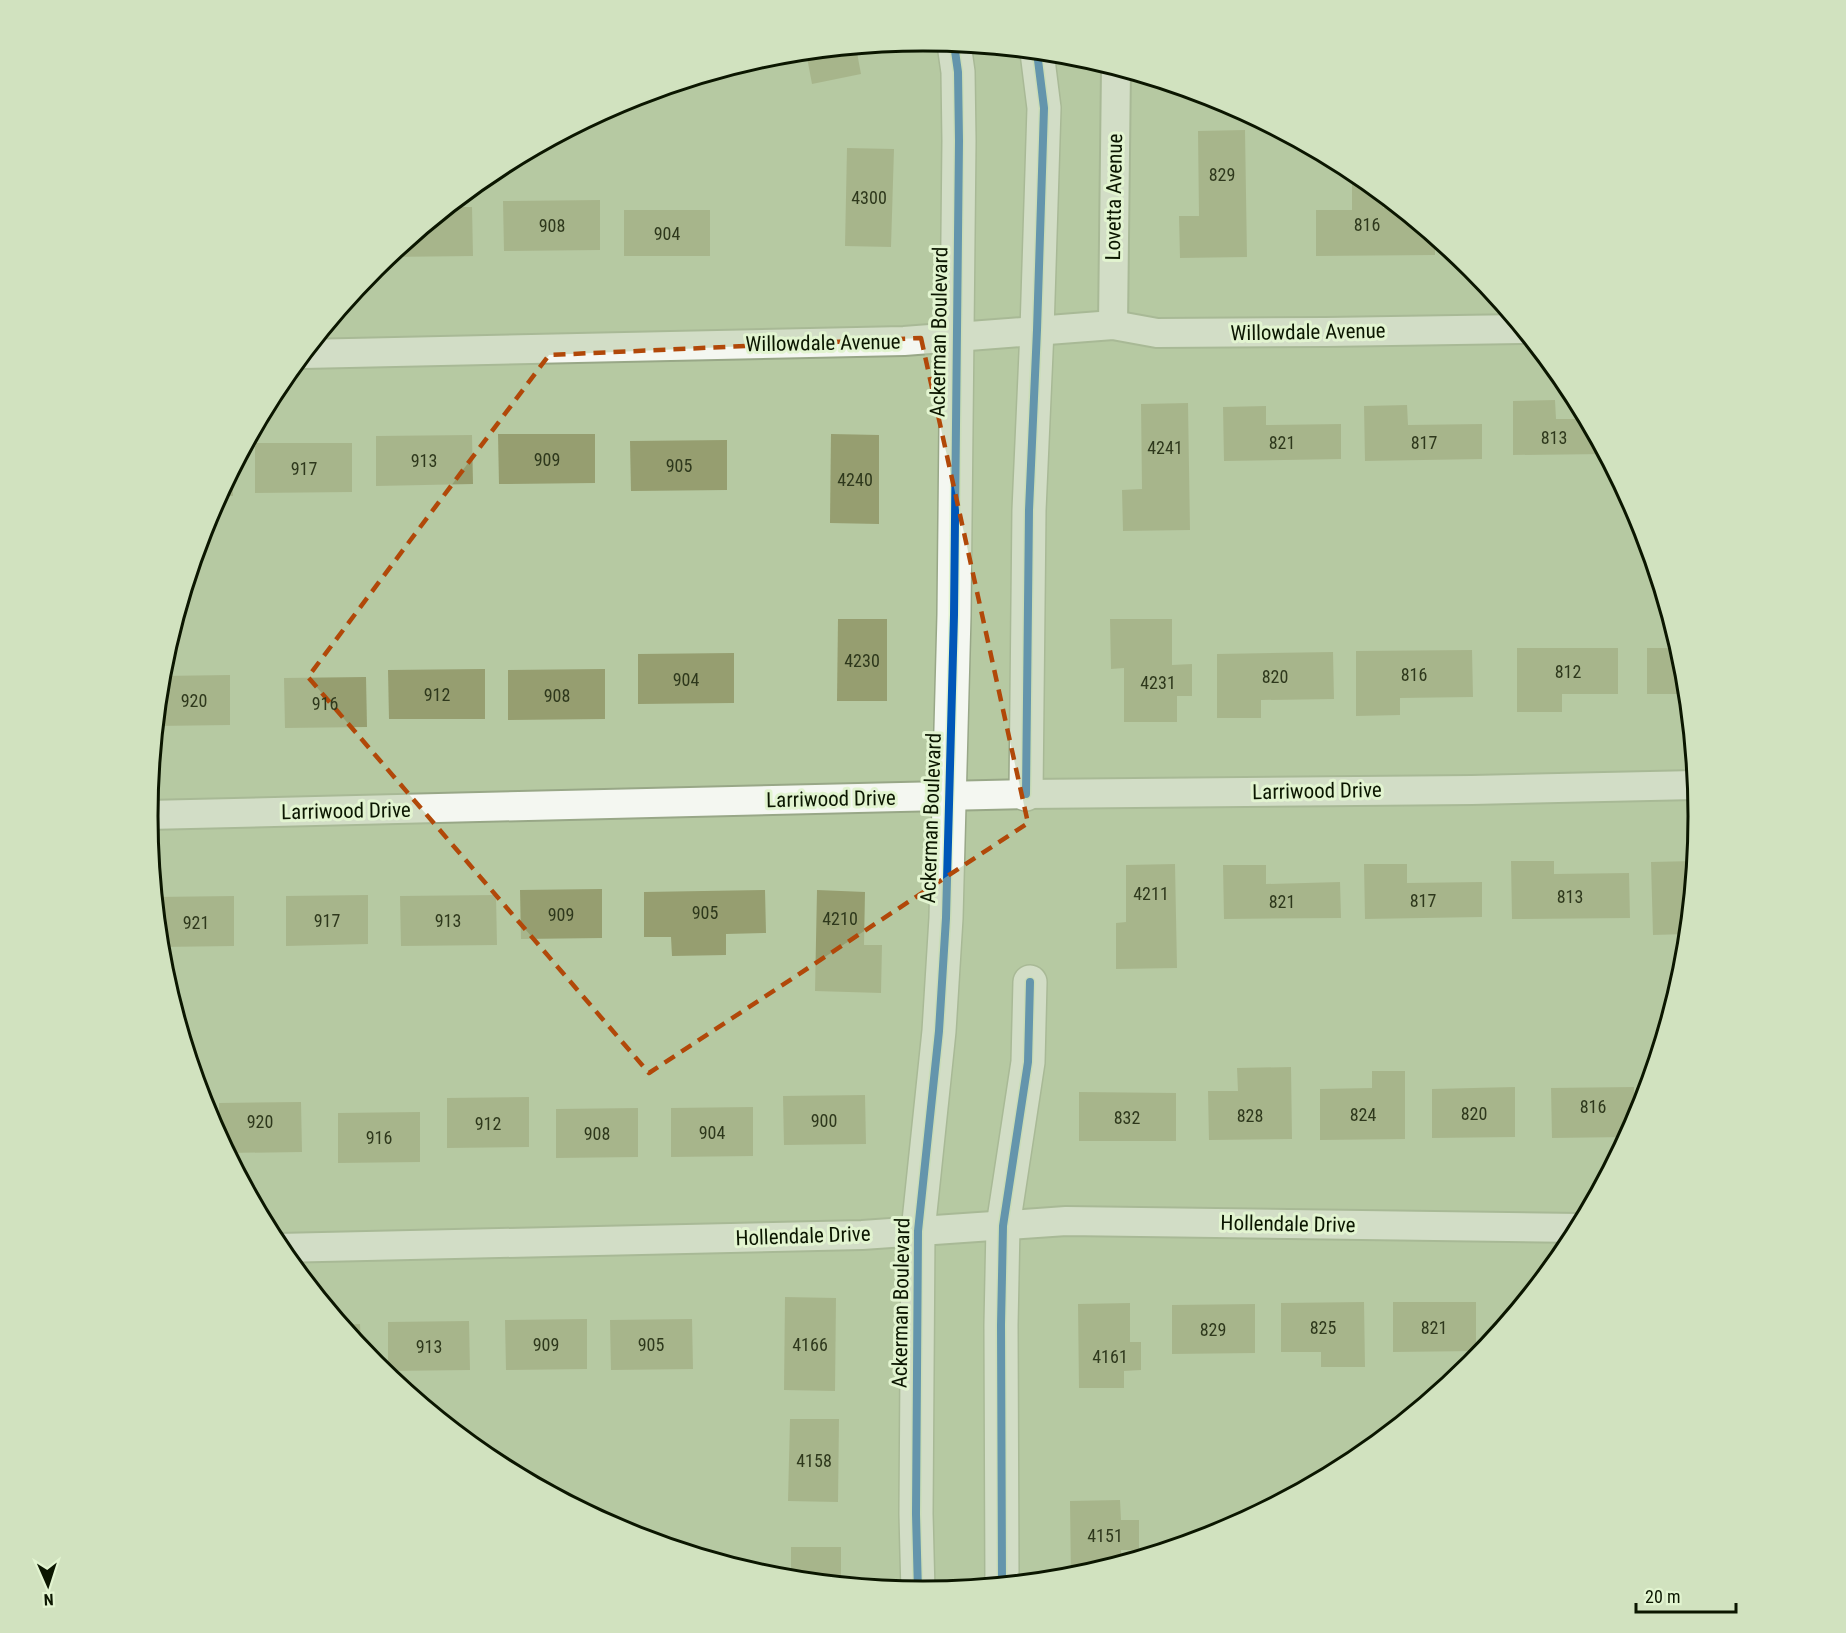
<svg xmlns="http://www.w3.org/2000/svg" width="1846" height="1633" font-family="'Roboto Condensed',sans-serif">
  <rect width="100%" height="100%" fill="#b6c9a2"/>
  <g fill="#969e70">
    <polygon points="856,47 861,74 812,84 806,52"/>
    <polygon points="1245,130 1247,257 1180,258 1179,216 1199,216 1198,131"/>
    <polygon points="847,148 894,149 891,247 845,246"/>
    <polygon points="1352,183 1369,183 1383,195 1383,208 1399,208 1435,238 1435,255 1316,256 1316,210 1352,210"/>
    <polygon points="600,200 600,250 504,251 503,201"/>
    <polygon points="449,207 472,207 473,256 387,257"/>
    <rect x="624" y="210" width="86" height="46"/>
    <polygon points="1555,400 1556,419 1586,419 1605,454 1513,455 1513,401"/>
    <polygon points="1188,403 1190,530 1123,531 1122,490 1142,489 1141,404"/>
    <polygon points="1407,405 1408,425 1482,424 1482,459 1365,461 1364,406"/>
    <polygon points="1266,406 1266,425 1341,424 1341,459 1224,461 1223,407"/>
    <polygon points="498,434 595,434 595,483 499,484"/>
    <polygon points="831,434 879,435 879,524 830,523"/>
    <polygon points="472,435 473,484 376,486 376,436"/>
    <polygon points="727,440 727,490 631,491 630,441"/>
    <polygon points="255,443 352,443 352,492 255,493"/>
    <polygon points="232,471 233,496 219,496"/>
    <polygon points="838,619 887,619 887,701 837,701"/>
    <polygon points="1110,619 1172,619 1172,665 1192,664 1192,696 1177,696 1177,722 1124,722 1124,668 1111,669"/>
    <polygon points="1517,648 1618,648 1618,694 1562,694 1562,712 1517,712"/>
    <polygon points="1647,648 1679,648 1684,665 1687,694 1647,694"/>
    <polygon points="1472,650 1473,697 1400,698 1400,715 1356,716 1356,651"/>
    <polygon points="1333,652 1334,699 1261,700 1261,718 1217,718 1217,654"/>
    <polygon points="734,653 734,703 638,704 638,654"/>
    <polygon points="485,669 485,719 389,719 388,670"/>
    <polygon points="605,669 605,719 508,720 508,670"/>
    <polygon points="230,675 230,725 156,726 161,676"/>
    <polygon points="366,677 367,727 285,728 284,678"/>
    <polygon points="1511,861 1554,861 1554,874 1629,873 1630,918 1512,919"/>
    <polygon points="1695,861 1687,934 1653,935 1651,862"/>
    <polygon points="1175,864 1177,968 1116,969 1116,923 1126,922 1126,865"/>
    <polygon points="1364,864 1407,864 1407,883 1482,882 1482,917 1365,919"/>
    <polygon points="1223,865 1266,865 1266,884 1340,882 1341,918 1224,919"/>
    <polygon points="602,889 602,938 521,939 520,890"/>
    <polygon points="765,890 766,933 726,934 726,955 672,956 671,937 644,937 644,892"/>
    <polygon points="817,890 865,892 864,945 882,945 881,993 815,991"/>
    <polygon points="368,895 368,944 286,946 286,896"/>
    <polygon points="496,895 497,945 401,946 400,896"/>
    <polygon points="234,896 234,946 160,947 155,897"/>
    <polygon points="1291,1067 1292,1139 1209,1140 1208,1091 1238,1091 1237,1068"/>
    <polygon points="1372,1071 1405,1071 1405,1139 1320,1140 1320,1089 1372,1088"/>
    <polygon points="1515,1087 1515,1137 1432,1138 1432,1089"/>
    <polygon points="1634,1087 1635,1123 1627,1137 1552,1138 1551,1088"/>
    <polygon points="1079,1092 1176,1093 1176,1141 1079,1141"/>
    <polygon points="865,1095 866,1144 784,1145 783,1096"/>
    <polygon points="529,1097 529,1147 447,1148 447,1098"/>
    <polygon points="301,1102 302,1152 227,1153 219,1138 219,1103"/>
    <polygon points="753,1107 753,1156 671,1157 671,1108"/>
    <polygon points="638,1108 638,1157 556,1158 556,1109"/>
    <polygon points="420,1112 420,1162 338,1163 338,1113"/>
    <polygon points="785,1297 836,1298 835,1391 784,1390"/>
    <polygon points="1364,1302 1365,1367 1321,1367 1321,1352 1281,1352 1281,1303"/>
    <polygon points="1393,1302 1476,1302 1476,1351 1393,1352"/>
    <polygon points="1130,1303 1130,1342 1141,1342 1141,1370 1124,1371 1124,1388 1079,1388 1078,1304"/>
    <polygon points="1255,1304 1255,1353 1172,1354 1172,1305"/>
    <polygon points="587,1319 587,1369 506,1370 505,1320"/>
    <polygon points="692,1319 693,1369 611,1370 610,1320"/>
    <polygon points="469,1321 470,1370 388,1371 388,1322"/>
    <polygon points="360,1324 361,1348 341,1325"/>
    <polygon points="790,1419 839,1419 838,1502 788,1501"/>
    <polygon points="1120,1500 1121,1520 1139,1520 1139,1550 1121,1550 1121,1563 1071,1578 1070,1501"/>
    <polygon points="791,1547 841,1547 841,1584 791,1579"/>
  </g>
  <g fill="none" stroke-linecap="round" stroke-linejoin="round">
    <defs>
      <g id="minor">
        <polyline points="1113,325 1116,68"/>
        <polyline points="303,354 904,341 1113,325 1157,333 1326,332 1522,329"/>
        <polyline points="147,815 1026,794 1472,790 1696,785"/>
        <polyline points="278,1248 862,1235 1066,1221 1579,1228"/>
      </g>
      <g id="tertiary">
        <polyline points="1026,794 1029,510 1037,330 1044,108 1037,52"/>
        <polyline points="1002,1585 1001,1325 1003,1226 1028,1062 1030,982"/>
        <polyline points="918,1592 916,1514 918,1231 939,1031 946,918 954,615 959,141 958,72 954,44"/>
      </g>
    </defs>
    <use href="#minor" stroke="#98a787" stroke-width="32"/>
    <use href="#tertiary" stroke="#98a787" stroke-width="36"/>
    <use href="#minor" stroke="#f4f7f1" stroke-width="28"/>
    <use href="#tertiary" stroke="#f4f7f1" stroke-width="33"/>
    <defs>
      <g id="cycleway">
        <polyline points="1026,794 1029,510 1037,330 1044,108 1037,52"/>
        <polyline points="1002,1585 1001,1325 1003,1226 1028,1062 1030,982"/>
        <polyline points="918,1592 916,1514 918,1231 939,1031 946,918 954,615 959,141 958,72 954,44"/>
      </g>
    </defs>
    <use href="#cycleway" stroke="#e2f4d0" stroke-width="11"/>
    <use href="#cycleway" stroke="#0057b8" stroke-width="8"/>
  </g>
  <path d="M0 0H1846V1633H0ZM921 338 1028 823 649 1073 308 677 549 355Z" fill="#b6c9a2" fill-opacity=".55" fill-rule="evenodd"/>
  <path fill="none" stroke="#b14809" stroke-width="4.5" stroke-dasharray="12 8" stroke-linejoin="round" d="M921 338 1028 823 649 1073 308 677 549 355Z"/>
  <g text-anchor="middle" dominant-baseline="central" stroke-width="6" stroke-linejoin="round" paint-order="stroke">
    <g font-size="18" fill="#2e381c">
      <text x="1222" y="174">829</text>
      <text x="869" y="197">4300</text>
      <text x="1367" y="224">816</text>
      <text x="552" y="225">908</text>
      <text x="667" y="233">904</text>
      <text x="1554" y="437">813</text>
      <text x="1282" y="442">821</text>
      <text x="1424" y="442">817</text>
      <text x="1165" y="447">4241</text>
      <text x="547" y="459">909</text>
      <text x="424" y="460">913</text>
      <text x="679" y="465">905</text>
      <text x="304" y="468">917</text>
      <text x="855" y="479">4240</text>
      <text x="862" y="660">4230</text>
      <text x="1568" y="671">812</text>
      <text x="1414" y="674">816</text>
      <text x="1275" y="676">820</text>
      <text x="686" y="679">904</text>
      <text x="1158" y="682">4231</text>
      <text x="437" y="694">912</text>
      <text x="557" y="695">908</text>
      <text x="194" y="700">920</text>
      <text x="325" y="703">916</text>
      <text x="1151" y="893">4211</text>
      <text x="1570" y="896">813</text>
      <text x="1423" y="900">817</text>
      <text x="1282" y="901">821</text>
      <text x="705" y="912">905</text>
      <text x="561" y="914">909</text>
      <text x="840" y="918">4210</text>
      <text x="327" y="920">917</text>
      <text x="448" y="920">913</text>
      <text x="196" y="922">921</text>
      <text x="1593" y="1106">816</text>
      <text x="1474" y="1113">820</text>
      <text x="1363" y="1114">824</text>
      <text x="1250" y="1115">828</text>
      <text x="1127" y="1117">832</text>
      <text x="824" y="1120">900</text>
      <text x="260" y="1121">920</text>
      <text x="488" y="1123">912</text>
      <text x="712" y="1132">904</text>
      <text x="597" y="1133">908</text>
      <text x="379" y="1137">916</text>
      <text x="1323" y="1327">825</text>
      <text x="1434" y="1327">821</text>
      <text x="1213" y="1329">829</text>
      <text x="546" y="1344">909</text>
      <text x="651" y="1344">905</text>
      <text x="810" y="1344">4166</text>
      <text x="429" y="1346">913</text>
      <text x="1110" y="1356">4161</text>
      <text x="814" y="1460">4158</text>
      <text x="1105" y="1535">4151</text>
    </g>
    <g font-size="21" fill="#0b1600" stroke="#e2f4d0">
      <text transform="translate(1114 197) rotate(-89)">Lovetta Avenue</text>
      <text transform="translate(939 332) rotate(-89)">Ackerman Boulevard</text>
      <text transform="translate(1308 332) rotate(-1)">Willowdale Avenue</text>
      <text transform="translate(823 343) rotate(-1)">Willowdale Avenue</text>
      <text transform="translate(1317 791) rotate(-1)">Larriwood Drive</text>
      <text transform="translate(831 799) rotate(-1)">Larriwood Drive</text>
      <text transform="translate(346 811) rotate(-1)">Larriwood Drive</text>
      <text transform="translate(931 818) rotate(-88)">Ackerman Boulevard</text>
      <text transform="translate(1288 1224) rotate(1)">Hollendale Drive</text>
      <text transform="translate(803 1236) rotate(-2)">Hollendale Drive</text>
      <text transform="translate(901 1303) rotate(-89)">Ackerman Boulevard</text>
    </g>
  </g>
  <path d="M0 0H1846V1633H0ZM158 816a765 765 0 1 1 1530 0a765 765 0 1 1-1530 0Z" fill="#d1e2bf" fill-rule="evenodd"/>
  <path fill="none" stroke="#0b1600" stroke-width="3" d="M158 816a765 765 0 1 1 1530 0a765 765 0 1 1-1530 0Z"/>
  <g transform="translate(48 1585) rotate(177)" stroke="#e2f4d0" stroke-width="4.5" paint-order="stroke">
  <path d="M0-4.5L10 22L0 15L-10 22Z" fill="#0b1600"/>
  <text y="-9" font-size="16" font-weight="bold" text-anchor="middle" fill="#0b1600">N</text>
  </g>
  <path d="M1636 1603v9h100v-9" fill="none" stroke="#0b1600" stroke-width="3"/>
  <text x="1645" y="1603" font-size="18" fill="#0b1600" stroke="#e2f4d0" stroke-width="4.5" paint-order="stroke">20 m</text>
</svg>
